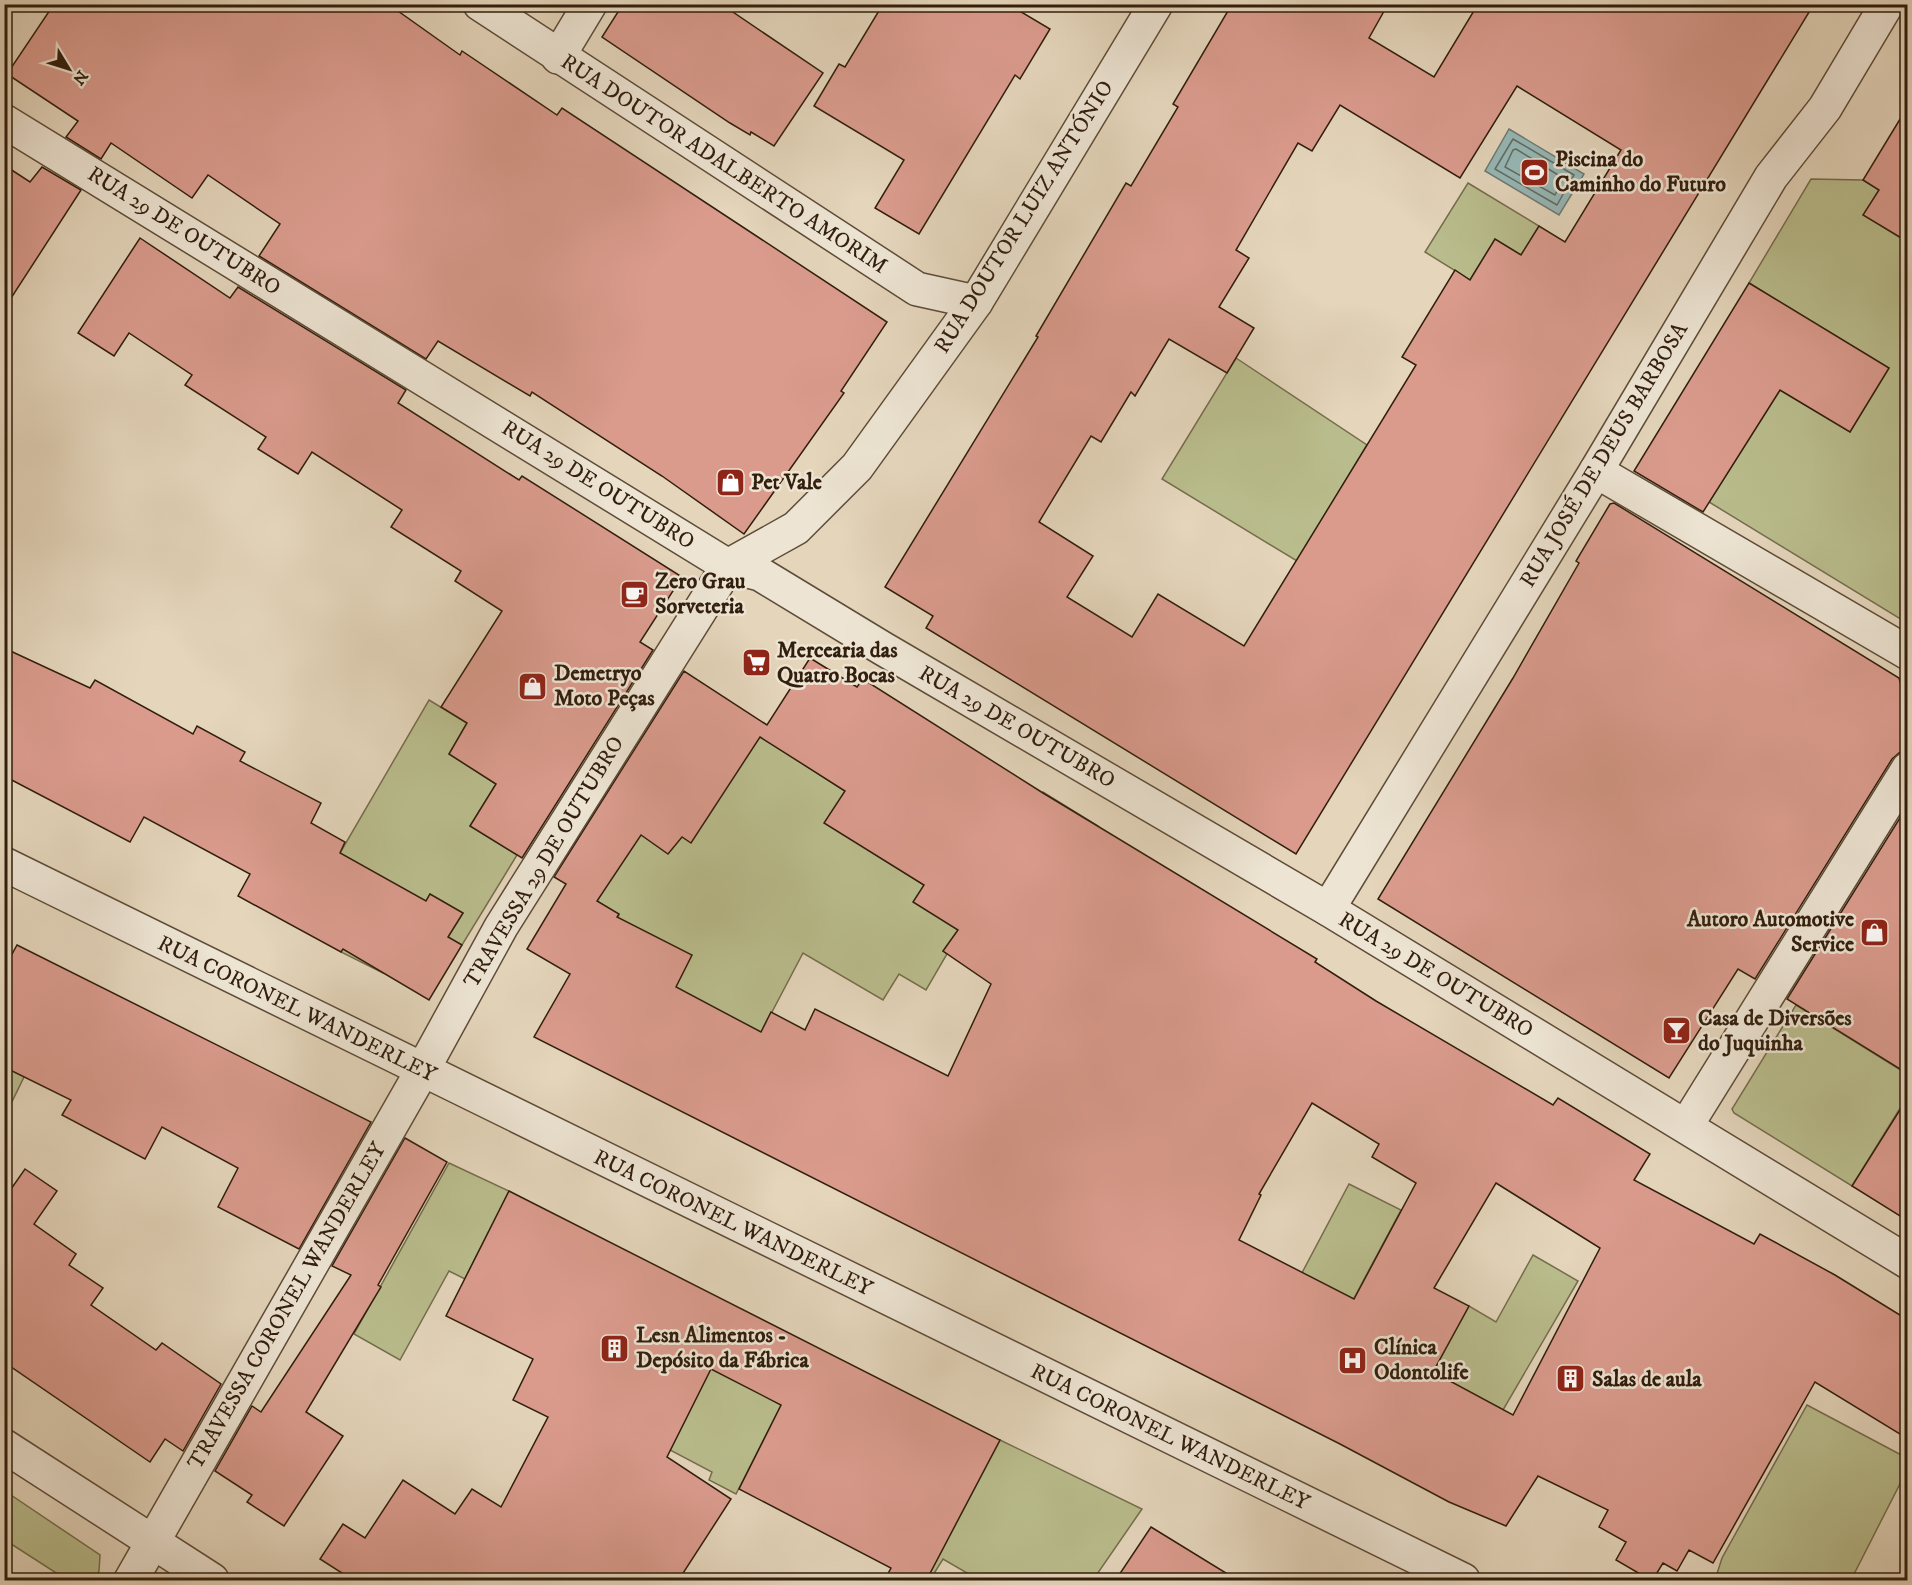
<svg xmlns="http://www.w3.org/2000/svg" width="1912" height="1585" font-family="'IM FELL DW Pica',serif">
  <rect width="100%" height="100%" fill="#e4d5bb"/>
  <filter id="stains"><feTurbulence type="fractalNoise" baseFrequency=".00333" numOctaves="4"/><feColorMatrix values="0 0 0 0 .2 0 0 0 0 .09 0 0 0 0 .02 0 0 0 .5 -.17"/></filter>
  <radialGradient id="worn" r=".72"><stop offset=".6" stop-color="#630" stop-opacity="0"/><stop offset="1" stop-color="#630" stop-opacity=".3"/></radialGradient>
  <g fill="#b9bc8c" stroke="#756d4c" stroke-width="1.5">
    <polygon points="1811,179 1863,180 1879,190 1864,215 1907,242 1907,623 1709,502 1780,390 1850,432 1889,368 1749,283"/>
    <polygon points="1468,183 1539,226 1521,255 1495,239 1470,280 1425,252"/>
    <polygon points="1236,358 1367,445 1297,561 1162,479"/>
    <polygon points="429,700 467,723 449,754 496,784 470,826 517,855 462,945 448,937 463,913 430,894 383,973 341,952 382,877 340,853"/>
    <polygon points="760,736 845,791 868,850 924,885 959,929 1043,792 1098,826 1013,963 958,930 943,951 947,954 926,990 899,974 883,1000 803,953 712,1126 716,1009 676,987 594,956 619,915 597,901 650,816"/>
    <polygon points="1796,1005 1907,1074 1907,1097 1852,1186 1734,1113 1732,1109"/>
    <polygon points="5,1055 24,1077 5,1116"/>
    <polygon points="449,1163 509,1191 465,1279 449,1271 400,1360 354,1334"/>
    <polygon points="1349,1184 1401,1210 1353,1300 1286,1303"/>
    <polygon points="1533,1255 1578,1281 1503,1410 1433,1372 1469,1306 1496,1322"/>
    <polygon points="741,1309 812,1345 736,1494 709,1480 712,1472 670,1450"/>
    <polygon points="1807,1405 1907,1458 1907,1470 1851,1580 1715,1580 1722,1558"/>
    <polygon points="1000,1440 1142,1509 1093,1580 979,1580 943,1559 930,1580 926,1580"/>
    <polygon points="5,1491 100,1555 99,1571 94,1580 67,1580 5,1540"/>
  </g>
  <polygon fill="#96b8b6" stroke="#6e7a72" stroke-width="1.5" points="1509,129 1584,174 1559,215 1485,171"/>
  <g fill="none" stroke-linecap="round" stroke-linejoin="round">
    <g stroke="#646b62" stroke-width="1.5">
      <polygon points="1513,139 1574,175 1557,205 1495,169"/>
      <polygon points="1516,149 1563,178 1555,195 1505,167 1513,150"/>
    </g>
  </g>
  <g fill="#da9b8d" stroke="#311e0d" stroke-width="1.5" fill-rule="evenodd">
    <polygon points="54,4 388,4 460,55 462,51 557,115 562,108 887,322 841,391 844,393 744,534 662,476 532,392 530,396 438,341 426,359 259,256 280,224 208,175 192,198 111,143 101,159 66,137 78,121 7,74"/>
    <polygon points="623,4 721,4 823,73 774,146 751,132 750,135 730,123 602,37"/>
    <polygon points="883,4 1008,4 1050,29 1020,79 1015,75 919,234 875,208 904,160 814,106 839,64 845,67"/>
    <path d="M1232 4H1388L1369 38 1434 77 1478 4H1814L1296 854 926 628 933 616 885 587 1038 337 1036 336 1126 183 1131 186 1178 107 1173 104ZM1517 86 1621 150 1565 242 1539 226 1521 255 1495 239 1470 280 1455 270 1402 357 1416 365 1244 646 1158 594 1132 637 1067 597 1093 556 1039 522 1091 436 1101 442 1131 392 1135 396 1169 339 1227 373 1254 328 1219 307 1249 258 1236 250 1298 143 1312 151 1340 105 1460 178Z"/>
    <polygon points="1908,106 1908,242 1863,215 1879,190 1863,180"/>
    <polygon points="4,165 30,182 42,167 81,190 4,309"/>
    <polygon points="140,238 230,298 238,287 406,390 398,403 519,480 522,476 682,577 640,642 653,650 522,858 470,826 496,784 449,754 467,723 441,707 502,611 455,581 461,571 391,527 402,510 312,452 298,474 258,449 266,437 185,385 192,375 129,333 114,356 78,333"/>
    <polygon points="1749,283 1889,368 1850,432 1780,390 1703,512 1634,471"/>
    <polygon points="1614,503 1899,678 1908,709 1908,750 1899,753 1892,759 1755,979 1738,969 1669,1078 1378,899 1513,678 1579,563 1576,561 1610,504"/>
    <polygon points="4,648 90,688 95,680 193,734 197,726 245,752 240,761 321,803 311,823 345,842 340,853 426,901 430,894 463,913 448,937 462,945 429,1000 343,949 341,952 238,896 250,874 144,817 130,842 4,776"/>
    <path d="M810 658 857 687 863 679 1043 793 1317 959 1315 962 1376 1001 1553 1105 1558 1098 1650 1154 1634 1180 1754 1244 1760 1234 1835 1275 1908 1320V1439L1815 1382 1713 1563 1689 1550 1677 1571 1663 1563 1652 1581 1616 1560 1626 1542 1599 1527 1608 1510 1538 1476 1506 1526 1449 1502 1340 1444 534 1037 570 974 527 949 566 884 554 877 684 671 767 725ZM760 737 845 791 824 823 924 885 913 902 958 930 943 951 991 984 948 1076 815 1009 805 1030 771 1012 761 1032 676 987 692 955 617 917 619 914 597 901 641 835 668 854 682 837 691 843ZM1312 1103 1379 1144 1372 1157 1416 1183 1354 1299 1239 1240 1261 1195 1259 1194ZM1496 1183 1600 1248 1513 1415 1433 1372 1469 1306 1434 1288Z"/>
    <polygon points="1908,805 1908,1074 1787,999"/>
    <polygon points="17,945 371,1122 299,1249 218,1207 238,1168 162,1127 145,1159 62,1115 71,1100 4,1067 4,969"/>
    <polygon points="1908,1097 1908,1221 1852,1186"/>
    <polygon points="405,1138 447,1162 378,1285 381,1287 306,1412 343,1436 284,1526 247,1502 252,1495 215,1471 252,1406 261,1412 351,1275 332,1266"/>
    <polygon points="25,1169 57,1191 34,1224 76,1254 69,1265 103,1288 91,1305 156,1350 162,1343 221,1384 183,1451 165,1439 150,1462 4,1362 4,1199"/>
    <polygon points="509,1191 1000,1440 926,1581 884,1581 891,1568 739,1489 781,1405 711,1369 667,1457 731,1499 678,1581 338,1581 342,1573 320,1559 343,1524 365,1538 403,1480 455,1514 472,1489 501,1507 548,1417 513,1400 533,1359 446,1316"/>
    <polygon points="1151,1527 1239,1581 1115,1581"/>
  </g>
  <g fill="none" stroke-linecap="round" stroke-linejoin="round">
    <defs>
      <g id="minor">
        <polyline points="480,4 917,289 976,302"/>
        <polyline points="558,57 590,4"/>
        <polyline points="4,121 728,566 760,574 882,648 1328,909 1908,1262"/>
        <polyline points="1596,471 1908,653"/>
        <polyline points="4,864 1463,1580"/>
        <polyline points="1328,909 1596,471 1771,177 1825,108 1887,4"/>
        <polyline points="1686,1126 1908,769"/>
        <polyline points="4,1446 212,1580"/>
        <polyline points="131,1580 422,1071 501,927 728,566 796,528 857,467 976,302 1156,4"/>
      </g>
    </defs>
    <use href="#minor" stroke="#5e4c38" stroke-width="36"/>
    <use href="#minor" stroke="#ede4d3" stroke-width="33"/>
  </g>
  <defs>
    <symbol id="stadium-square" viewBox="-11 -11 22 22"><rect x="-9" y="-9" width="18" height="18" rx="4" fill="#8f2418" stroke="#ede4d3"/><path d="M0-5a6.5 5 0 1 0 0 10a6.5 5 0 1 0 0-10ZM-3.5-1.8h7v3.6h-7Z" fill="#fff"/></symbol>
    <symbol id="shop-square" viewBox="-11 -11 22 22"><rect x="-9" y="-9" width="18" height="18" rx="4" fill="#8f2418" stroke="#ede4d3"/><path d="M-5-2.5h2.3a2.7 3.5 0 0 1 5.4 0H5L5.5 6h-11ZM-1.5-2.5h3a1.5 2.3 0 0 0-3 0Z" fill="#fff"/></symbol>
    <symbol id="cafe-square" viewBox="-11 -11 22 22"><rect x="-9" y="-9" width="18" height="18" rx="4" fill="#8f2418" stroke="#ede4d3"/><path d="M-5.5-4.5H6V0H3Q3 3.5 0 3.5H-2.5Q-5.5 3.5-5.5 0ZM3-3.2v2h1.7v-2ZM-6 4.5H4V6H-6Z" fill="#fff"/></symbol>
    <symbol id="supermarket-square" viewBox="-11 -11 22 22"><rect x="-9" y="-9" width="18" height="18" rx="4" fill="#8f2418" stroke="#ede4d3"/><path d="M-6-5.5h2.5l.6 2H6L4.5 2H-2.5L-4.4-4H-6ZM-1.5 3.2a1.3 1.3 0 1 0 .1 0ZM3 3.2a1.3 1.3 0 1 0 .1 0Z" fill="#fff"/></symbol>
    <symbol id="bar-square" viewBox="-11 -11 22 22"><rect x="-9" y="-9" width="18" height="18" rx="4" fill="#8f2418" stroke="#ede4d3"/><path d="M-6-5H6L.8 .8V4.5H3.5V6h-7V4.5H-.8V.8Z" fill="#fff"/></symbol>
    <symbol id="building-square" viewBox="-11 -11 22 22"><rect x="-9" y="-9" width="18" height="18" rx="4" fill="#8f2418" stroke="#ede4d3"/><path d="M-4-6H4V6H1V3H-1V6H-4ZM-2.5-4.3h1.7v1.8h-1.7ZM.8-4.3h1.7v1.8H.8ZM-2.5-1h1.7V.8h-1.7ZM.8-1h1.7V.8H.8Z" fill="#fff"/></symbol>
    <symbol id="hospital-square" viewBox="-11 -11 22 22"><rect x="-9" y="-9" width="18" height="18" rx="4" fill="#8f2418" stroke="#ede4d3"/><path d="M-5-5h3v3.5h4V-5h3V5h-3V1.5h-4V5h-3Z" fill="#fff"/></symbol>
  </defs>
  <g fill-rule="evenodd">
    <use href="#stadium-square" x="1518" y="156" width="33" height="33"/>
    <use href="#shop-square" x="714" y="466" width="33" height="33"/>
    <use href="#cafe-square" x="618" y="578" width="33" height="33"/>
    <use href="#supermarket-square" x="740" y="646" width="33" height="33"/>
    <use href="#shop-square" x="516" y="670" width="33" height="33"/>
    <use href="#shop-square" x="1858" y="916" width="33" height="33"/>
    <use href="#bar-square" x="1660" y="1014" width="33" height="33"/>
    <use href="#building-square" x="598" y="1332" width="33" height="33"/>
    <use href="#hospital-square" x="1336" y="1344" width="33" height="33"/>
    <use href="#building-square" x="1554" y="1362" width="33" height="33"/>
  </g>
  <g text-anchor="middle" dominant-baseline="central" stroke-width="5" stroke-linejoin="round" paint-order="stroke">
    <g font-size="22" font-weight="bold" fill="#311e0d" stroke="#ede4d3" text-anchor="start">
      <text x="1555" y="159">Piscina do<tspan x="1555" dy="25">Caminho do Futuro</tspan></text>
      <text x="751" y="482">Pet Vale</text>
      <text x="655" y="581">Zero Grau<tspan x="655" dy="25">Sorveteria</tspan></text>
      <text x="777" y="650">Mercearia das<tspan x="777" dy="25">Quatro Bocas</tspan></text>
      <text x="554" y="673">Demetryo<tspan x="554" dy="25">Moto Peças</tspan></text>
      <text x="1854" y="919" text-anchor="end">Autoro Automotive<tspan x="1854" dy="25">Service</tspan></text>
      <text x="1698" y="1018">Casa de Diversões<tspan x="1698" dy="25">do Juquinha</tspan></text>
      <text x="636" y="1335">Lesn Alimentos -<tspan x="636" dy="25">Depósito da Fábrica</tspan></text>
      <text x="1374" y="1347">Clínica<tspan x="1374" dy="25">Odontolife</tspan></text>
      <text x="1592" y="1379">Salas de aula</text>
    </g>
    <g font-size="22" fill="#311e0d" stroke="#ede4d3">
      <text transform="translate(724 164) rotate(33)">RUA DOUTOR ADALBERTO AMORIM</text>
      <text transform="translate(1024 217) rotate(-58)">RUA DOUTOR LUIZ ANTÓNIO</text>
      <text transform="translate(184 231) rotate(32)">RUA 29 DE OUTUBRO</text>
      <text transform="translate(1604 455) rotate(-59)">RUA JOSÉ DE DEUS BARBOSA</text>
      <text transform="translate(598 485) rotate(32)">RUA 29 DE OUTUBRO</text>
      <text transform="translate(1017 727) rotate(30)">RUA 29 DE OUTUBRO</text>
      <text transform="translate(544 862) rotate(-59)">TRAVESSA 29 DE OUTUBRO</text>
      <text transform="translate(1436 975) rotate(31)">RUA 29 DE OUTUBRO</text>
      <text transform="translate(297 1009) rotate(26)">RUA CORONEL WANDERLEY</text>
      <text transform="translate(733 1223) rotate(26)">RUA CORONEL WANDERLEY</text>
      <text transform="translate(287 1306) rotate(-60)">TRAVESSA CORONEL WANDERLEY</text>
      <text transform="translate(1170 1437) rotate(26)">RUA CORONEL WANDERLEY</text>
    </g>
  </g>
  <rect width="1912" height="1585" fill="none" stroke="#e4d5bb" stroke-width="24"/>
  <rect x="6" y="6" width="1900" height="1573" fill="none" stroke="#311e0d" stroke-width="3"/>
  <rect x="12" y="12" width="1888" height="1561" fill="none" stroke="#311e0d" stroke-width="1.5"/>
  <g transform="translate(69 69) rotate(128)" stroke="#ede4d3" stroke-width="4.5" paint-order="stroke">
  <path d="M0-4.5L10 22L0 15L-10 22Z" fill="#311e0d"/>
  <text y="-9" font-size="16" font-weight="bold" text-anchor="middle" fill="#311e0d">N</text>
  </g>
  <rect width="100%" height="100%" filter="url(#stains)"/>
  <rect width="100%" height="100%" fill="url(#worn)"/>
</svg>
